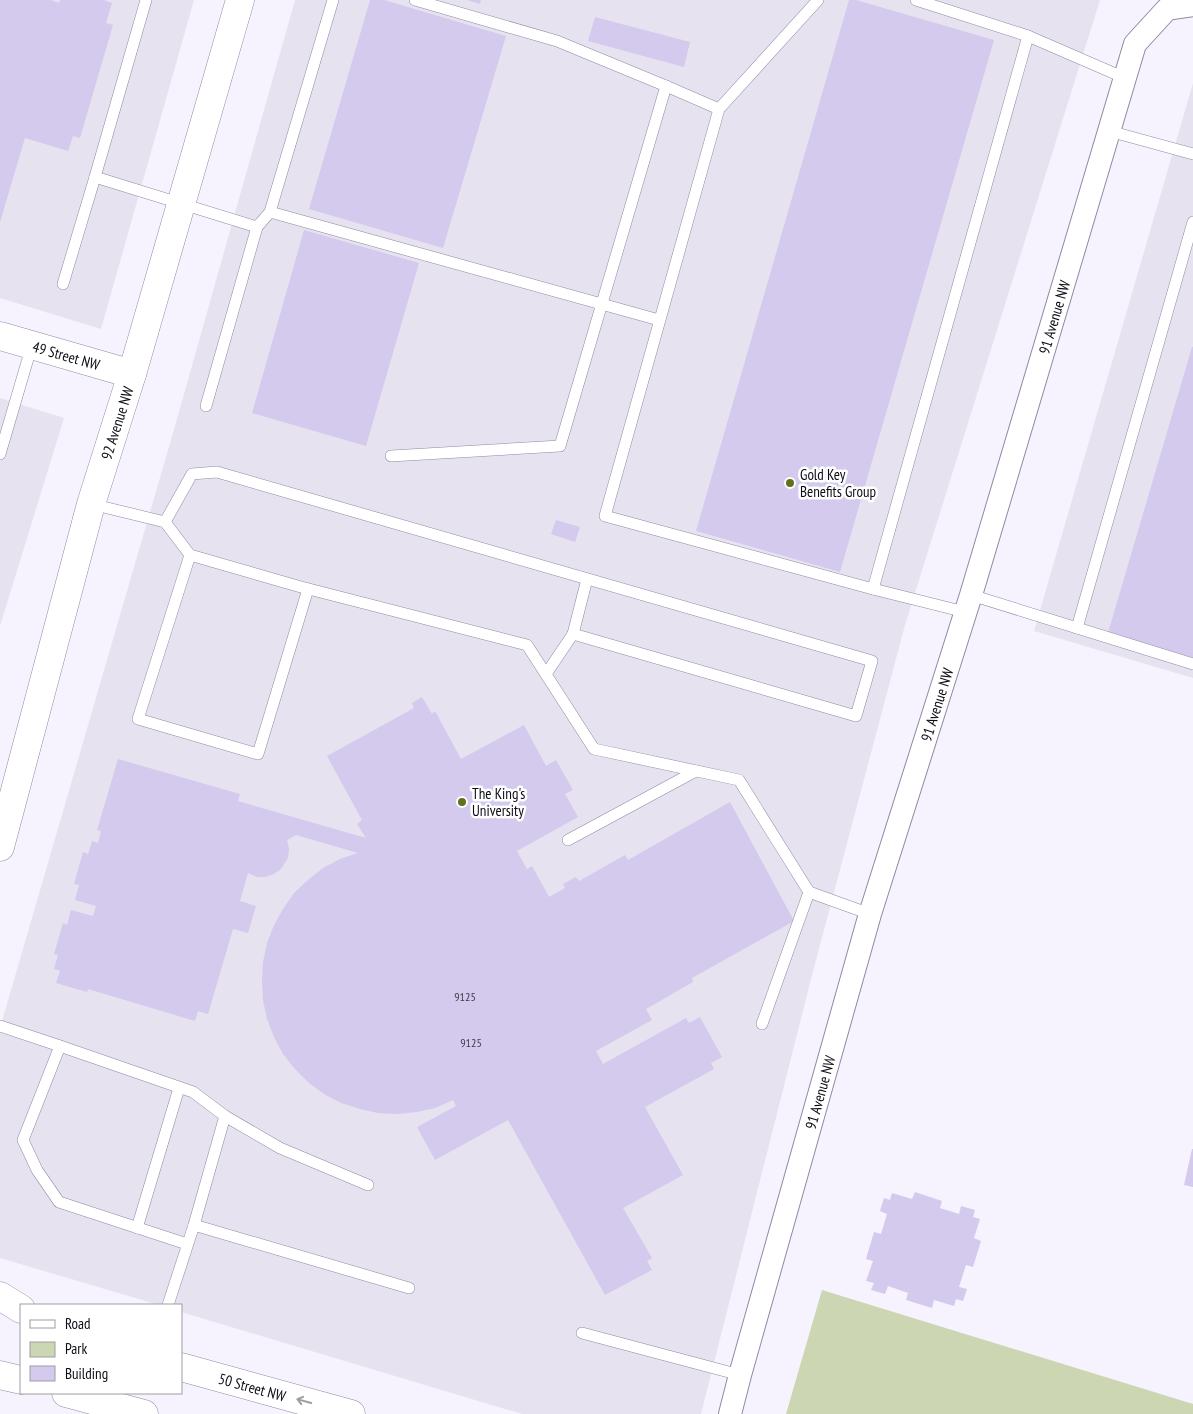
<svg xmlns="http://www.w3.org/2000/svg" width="1193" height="1414" font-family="'PT Sans Narrow',sans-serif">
  <rect width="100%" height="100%" fill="#f6f3fe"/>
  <g fill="#e6e2f0">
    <polygon points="0,0 194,0 101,329 0,298"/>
    <polygon points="295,0 1100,0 905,625 811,979 701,1414 522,1414 181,1312 181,1305 159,1305 0,1258 0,1028 175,426"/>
    <polygon points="1193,83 1193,678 1034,631"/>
    <polygon points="0,398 64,418 0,626"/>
  </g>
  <polygon fill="#ccd6b2" points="822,1290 1193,1404 1193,1414 786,1414"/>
  <g fill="#d3caee">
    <polygon points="0,0 51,0 59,3 60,0 104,0 112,3 106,23 113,25 80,138 73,136 68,151 25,138 0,222"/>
    <polygon points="370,0 384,0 506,36 443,248 309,209"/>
    <polygon points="467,0 481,0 480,4"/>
    <polygon points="849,0 856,0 994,40 840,572 696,531"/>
    <polygon points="595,17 690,42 684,67 588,41"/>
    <polygon points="304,230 419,263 366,446 252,413"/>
    <polygon points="1192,347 1193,347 1193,658 1108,633"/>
    <polygon points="556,520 580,527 575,542 551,534"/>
    <polygon points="422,697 432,714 435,711 461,759 524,725 546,766 556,760 573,790 565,794 578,817 517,851 527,869 532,866 549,897 565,888 563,884 576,877 579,881 625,855 628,860 730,802 794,921 692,978 693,982 646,1009 652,1020 596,1051 603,1064 686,1018 689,1023 700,1017 722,1057 711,1063 714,1069 645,1107 683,1175 623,1208 652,1258 647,1261 652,1270 605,1295 508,1120 435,1160 417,1127 456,1106 453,1100 435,1108 417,1112 398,1114 378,1113 360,1109 341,1103 324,1094 309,1083 295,1069 283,1054 274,1037 267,1019 263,1000 262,981 263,962 267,943 274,925 283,909 294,893 308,880 323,868 340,859 358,853 296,835 287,840 289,849 288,858 281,869 274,874 265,877 257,877 248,873 240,901 256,906 248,933 233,929 208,1014 198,1011 195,1021 88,989 87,992 56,983 60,971 54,969 58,955 54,954 63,923 67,925 71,910 93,916 96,906 75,900 79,885 74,884 83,852 88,854 92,841 98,843 101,831 97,830 118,759 240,794 238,801 366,838 357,824 362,820 327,756 414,708 412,703"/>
    <polygon points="1192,1149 1193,1149 1193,1187 1184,1185"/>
    <polygon points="915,1192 942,1201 940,1208 959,1214 961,1206 975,1210 973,1217 980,1219 974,1238 981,1241 973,1267 966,1265 959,1287 967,1289 963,1301 956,1299 954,1306 934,1300 932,1308 906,1300 908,1293 888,1286 885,1294 871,1290 874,1283 866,1281 873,1261 866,1259 874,1232 881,1234 887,1214 880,1211 884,1198 890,1200 892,1193 912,1199"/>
  </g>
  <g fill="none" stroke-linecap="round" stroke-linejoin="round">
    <defs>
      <g id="service">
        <polyline points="415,0 557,41 666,86 719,109"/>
        <polyline points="818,0 719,109 605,516 873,589 965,612"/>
        <polyline points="1028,36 1125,78"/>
        <polyline points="1109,131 1193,154"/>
        <polyline points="95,177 146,0"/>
        <polyline points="270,212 659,320"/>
        <polyline points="63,284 95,177 257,227"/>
        <polyline points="206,406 257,227 270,212 333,0"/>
        <polyline points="0,454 32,345"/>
        <polyline points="391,456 560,446 666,86"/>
        <polyline points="91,504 165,522 190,555 301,587 527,645 594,749 739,780 809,892 870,914"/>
        <polyline points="165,522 192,474 217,472 872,661 856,716 573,634 546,674"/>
        <polyline points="190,555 138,719 258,754 308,589"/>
        <polyline points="873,589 1028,36 916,0"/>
        <polyline points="971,595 1193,664"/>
        <polyline points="1077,628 1193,222"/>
        <polyline points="573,634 587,579"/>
        <polyline points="568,840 696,771"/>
        <polyline points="762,1024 809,892"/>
        <polyline points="0,1026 60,1046 193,1092 225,1116 280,1148 368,1185"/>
        <polyline points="60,1046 23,1140 37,1170 59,1202 187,1244"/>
        <polyline points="194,1225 409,1288"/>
        <polyline points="137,1228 179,1088"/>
        <polyline points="168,1305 194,1225 225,1116"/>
        <polyline points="582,1333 740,1375"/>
      </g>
      <g id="minor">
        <path id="s1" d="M730 1414 740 1375 870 914 971 595 1135 44 1167 9 1193 5"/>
      </g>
      <g id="tertiary">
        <path id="s2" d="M0 336 132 374"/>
      </g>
      <g id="secondary">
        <path id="s3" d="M0 847 91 504 132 374 240 0"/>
        <polyline points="0,1296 21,1309"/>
        <path id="s4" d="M181 1367 351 1414"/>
        <polyline points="0,1375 21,1380"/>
        <polyline points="66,1393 144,1414"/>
      </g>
    </defs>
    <use href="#service" stroke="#9089a3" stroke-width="12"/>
    <use href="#minor" stroke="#9089a3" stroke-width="24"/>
    <use href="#tertiary" stroke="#9089a3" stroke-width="29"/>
    <use href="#secondary" stroke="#9089a3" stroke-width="29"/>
    <use href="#service" stroke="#fff" stroke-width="11"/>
    <use href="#minor" stroke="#fff" stroke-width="22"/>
    <use href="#tertiary" stroke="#fff" stroke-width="28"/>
    <use href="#secondary" stroke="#fff" stroke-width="28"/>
  </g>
  <defs><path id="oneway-shaft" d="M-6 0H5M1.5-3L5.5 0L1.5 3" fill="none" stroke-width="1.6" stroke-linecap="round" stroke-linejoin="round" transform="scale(1.25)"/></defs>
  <use stroke="#9e9da1" href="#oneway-shaft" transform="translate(304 1401) rotate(-165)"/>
  <g fill="#60701d" stroke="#fff" stroke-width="2">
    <circle cx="790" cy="483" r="5"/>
    <circle cx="462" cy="802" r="5"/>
  </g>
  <g text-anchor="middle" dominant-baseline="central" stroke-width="5" stroke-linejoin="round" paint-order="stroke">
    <g font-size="12" fill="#3e3b4a">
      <text x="465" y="996">9125</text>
      <text x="471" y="1042">9125</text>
    </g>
    <g font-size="15" fill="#0d0b14" stroke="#fff">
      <text stroke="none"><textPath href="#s1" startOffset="1144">91 Avenue NW</textPath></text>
      <text stroke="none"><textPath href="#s2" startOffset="69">49 Street NW</textPath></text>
      <text stroke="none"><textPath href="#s3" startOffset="440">92 Avenue NW</textPath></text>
      <text stroke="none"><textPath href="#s1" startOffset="739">91 Avenue NW</textPath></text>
      <text stroke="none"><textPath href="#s1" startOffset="334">91 Avenue NW</textPath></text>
      <text stroke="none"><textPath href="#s4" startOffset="74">50 Street NW</textPath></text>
    </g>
    <g font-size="15" fill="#0d0b14" stroke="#fff" text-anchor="start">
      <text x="800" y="474">Gold Key<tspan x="800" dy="17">Benefits Group</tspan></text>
      <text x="472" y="793">The King's<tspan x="472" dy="17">University</tspan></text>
    </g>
  </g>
  <rect x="20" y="1304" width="162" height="90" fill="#ffffff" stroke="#9e9da1"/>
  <rect x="30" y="1320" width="25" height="8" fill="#ffffff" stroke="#9e9da1"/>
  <text x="65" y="1329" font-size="15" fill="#0d0b14">Road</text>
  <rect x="30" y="1342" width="25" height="15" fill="#ccd6b2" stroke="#9e9da1"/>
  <text x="65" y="1354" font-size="15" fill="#0d0b14">Park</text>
  <rect x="30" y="1366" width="25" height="15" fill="#d3caee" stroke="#9e9da1"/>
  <text x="65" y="1379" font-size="15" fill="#0d0b14">Building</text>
</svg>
